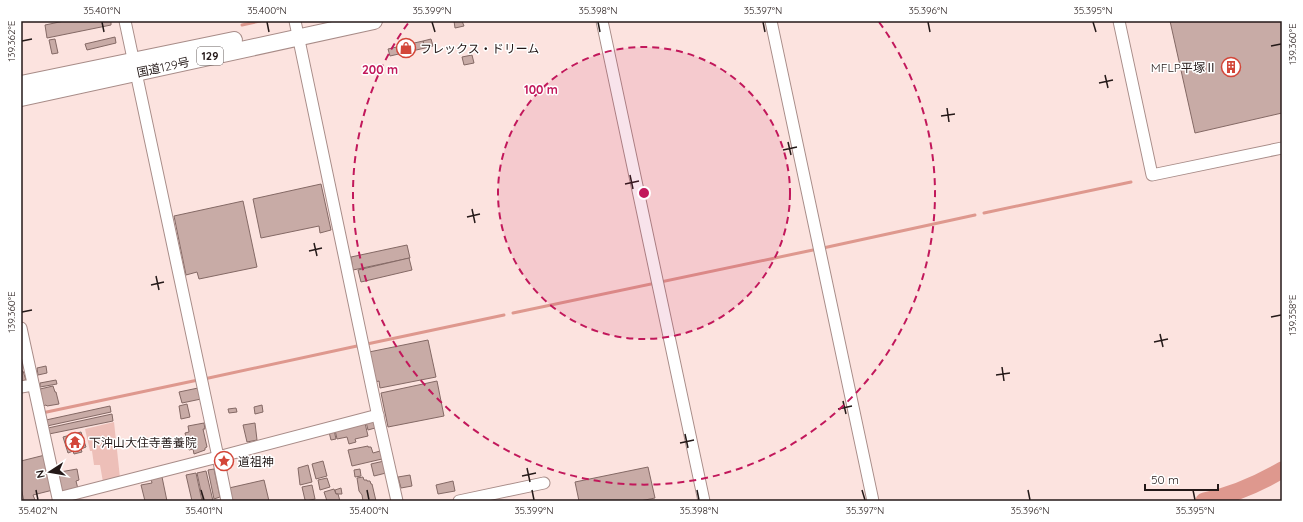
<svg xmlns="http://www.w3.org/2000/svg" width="1303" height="522" font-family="Quicksand,'Noto Sans JP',sans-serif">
  <rect width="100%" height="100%" fill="#fce3df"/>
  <polygon fill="#edbfb8" points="114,422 120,478 103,482 100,465 94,465 92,451 90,451 85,429"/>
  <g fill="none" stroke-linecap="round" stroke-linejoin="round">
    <g stroke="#de988e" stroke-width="3">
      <polyline points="242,25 260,21"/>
      <polyline points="984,213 1131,182"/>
      <polyline points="823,248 975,215"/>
      <polyline points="513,313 813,250"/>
      <polyline points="367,344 504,315"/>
      <polyline points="204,379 357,346"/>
      <polyline points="42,413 198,380"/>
    </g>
    <path stroke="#de988e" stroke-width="17" d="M1204 501C1233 495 1256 485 1282 470"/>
  </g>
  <g fill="#c8aba6" stroke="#846965">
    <polygon points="64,21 111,21 111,25 47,38 45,25"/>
    <polygon points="454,21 462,21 464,26 455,28"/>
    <polygon points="1170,21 1282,21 1282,113 1195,133"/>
    <polygon points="115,37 116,43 87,50 85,44"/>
    <polygon points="55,39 58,53 52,54 49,40"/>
    <polygon points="431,39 433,46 425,48 423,41"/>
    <polygon points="423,41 425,48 390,56 388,49"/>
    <polygon points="472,55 474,63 464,65 462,57"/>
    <polygon points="321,184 331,230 320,233 319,226 261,238 253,199"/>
    <polygon points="243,201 257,267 199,279 197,272 186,275 174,216"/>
    <polygon points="407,245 410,258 353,270 351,257"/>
    <polygon points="409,258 412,270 361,282 358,270"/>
    <polygon points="428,340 436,377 380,388 379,381 375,382 369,352"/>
    <polygon points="46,366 47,373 38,375 37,368"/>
    <polygon points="21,371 23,371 26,380 21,381"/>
    <polygon points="56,380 57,384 40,387 40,383"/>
    <polygon points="437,381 444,416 388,427 381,393"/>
    <polygon points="53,386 55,392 56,392 59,404 47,406 46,405 43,406 40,389"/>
    <polygon points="198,388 201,399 182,403 179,392"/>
    <polygon points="187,404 190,417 181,419 179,406"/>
    <polygon points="262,405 263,412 255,414 254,407"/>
    <polygon points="110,406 111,412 47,426 46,420"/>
    <polygon points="236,408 237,412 229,413 228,409"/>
    <polygon points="112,414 113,421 49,434 48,428"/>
    <polygon points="373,420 375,428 368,430 366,422"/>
    <polygon points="204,423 205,429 203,429 207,447 205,448 205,450 194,454 193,449 189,450 185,433 189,432 188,426"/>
    <polygon points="255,423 257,440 247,442 243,425"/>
    <polygon points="365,423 368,436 355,439 356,442 349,444 347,437 337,439 335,430"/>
    <polygon points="334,430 336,439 331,440 329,432"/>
    <polygon points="81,432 86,447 81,449 82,452 74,454 73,451 68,453 63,437"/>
    <polygon points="368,446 368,447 371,447 373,453 380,451 382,459 352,466 348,450"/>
    <polygon points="45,455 53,490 33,495 35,500 24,501 21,488 21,461"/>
    <polygon points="323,461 327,476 316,479 312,464"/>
    <polygon points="384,461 386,473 374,476 371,464"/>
    <polygon points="308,465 312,482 300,485 298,468"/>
    <polygon points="648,467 655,498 640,501 579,501 575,482"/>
    <polygon points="77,469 79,480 76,481 78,489 62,492 58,474 60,474 60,472"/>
    <polygon points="214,469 220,497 214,499 208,470"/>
    <polygon points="360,469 361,476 355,477 354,470"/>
    <polygon points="206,471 213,501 203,501 197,473"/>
    <polygon points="196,473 202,501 192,501 186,475"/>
    <polygon points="410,475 412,486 401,488 398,477"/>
    <polygon points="162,477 167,501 145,501 141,485 152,483 151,479"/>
    <polygon points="363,477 364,480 367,480 367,481 370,481 371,484 372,484 376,501 363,501 362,495 359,491 357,478"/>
    <polygon points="327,478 330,487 320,490 318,480"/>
    <polygon points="264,480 269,501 232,501 229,488"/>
    <polygon points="453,481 455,491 438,494 436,485"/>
    <polygon points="312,485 315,499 306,501 306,500 305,500 302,487"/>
    <polygon points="341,488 342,494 336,494 335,490"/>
    <polygon points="334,489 336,494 338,494 340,501 327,501 324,492"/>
  </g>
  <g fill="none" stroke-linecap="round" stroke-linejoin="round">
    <defs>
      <g id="minor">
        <polyline points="125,21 218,457 378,415"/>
        <polyline points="295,21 377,412 397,501"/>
        <polyline points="602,21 704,501"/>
        <polyline points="771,21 873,501"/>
        <polyline points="1119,21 1152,175 1282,148"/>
        <polyline points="21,328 58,498 218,457 227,501"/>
        <polyline points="21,387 33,385"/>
        <polyline points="459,501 544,483"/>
      </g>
      <g id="highway">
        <polyline points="21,84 234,40"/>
        <polyline points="21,98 374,21"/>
      </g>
    </defs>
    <use href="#minor" stroke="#a88c88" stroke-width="13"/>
    <use href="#highway" stroke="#a88c88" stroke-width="18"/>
    <use href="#minor" stroke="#fff" stroke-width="11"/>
    <use href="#highway" stroke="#fff" stroke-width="16"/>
  </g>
  <path fill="none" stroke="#241918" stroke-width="1.5" d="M102 22 104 32M267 22 269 32M432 22 435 32M598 22 600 32M763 22 765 32M928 22 930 32M1093 22 1096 32M22 41 32 39M1271 46 1281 44M1105 75 1108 88M1099 83 1113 80M947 108 949 122M941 116 955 114M788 142 791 155M783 150 797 147M630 175 633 189M625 184 639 181M472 209 475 223M467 217 480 214M314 243 317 256M309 251 322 248M156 276 159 290M151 285 164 282M22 312 32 310M1271 317 1281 315M1160 334 1163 347M1154 342 1168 339M1002 367 1004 381M996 375 1010 373M843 401 846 414M838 409 852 406M685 434 688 448M680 443 694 440M527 468 530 482M522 476 536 473M36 490 38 500M201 490 204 500M367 490 369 500M532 490 534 500M697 490 699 500M862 490 865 500M1028 490 1030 500M1193 490 1195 500"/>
  <circle cx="644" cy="193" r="146" fill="#c2185b" fill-opacity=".12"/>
  <g fill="none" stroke="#c2185b" stroke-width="2" stroke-dasharray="7 5">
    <circle cx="644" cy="193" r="146"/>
    <path d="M879 22A291 291 0 1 1 409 22"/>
  </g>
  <defs>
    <symbol id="shop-ring" viewBox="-11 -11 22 22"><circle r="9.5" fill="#fff" stroke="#d34639" stroke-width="1.5"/><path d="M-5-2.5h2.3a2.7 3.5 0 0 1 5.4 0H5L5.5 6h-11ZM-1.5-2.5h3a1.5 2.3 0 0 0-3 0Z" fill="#d34639"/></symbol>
    <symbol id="building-ring" viewBox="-11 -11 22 22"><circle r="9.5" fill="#fff" stroke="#d34639" stroke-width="1.5"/><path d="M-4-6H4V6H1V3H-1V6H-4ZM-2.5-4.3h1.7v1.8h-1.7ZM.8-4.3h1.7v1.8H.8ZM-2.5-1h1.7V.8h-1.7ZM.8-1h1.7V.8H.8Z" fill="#d34639"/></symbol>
    <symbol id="temple-ring" viewBox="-11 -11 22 22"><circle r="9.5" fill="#fff" stroke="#d34639" stroke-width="1.5"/><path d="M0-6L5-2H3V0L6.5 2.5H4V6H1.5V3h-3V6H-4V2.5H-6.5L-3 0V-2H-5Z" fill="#d34639"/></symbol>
    <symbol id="sight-ring" viewBox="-11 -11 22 22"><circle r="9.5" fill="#fff" stroke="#d34639" stroke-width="1.5"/><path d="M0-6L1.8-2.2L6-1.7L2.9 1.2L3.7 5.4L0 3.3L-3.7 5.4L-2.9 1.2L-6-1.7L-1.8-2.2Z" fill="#d34639"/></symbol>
  </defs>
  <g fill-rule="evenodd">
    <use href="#shop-ring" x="395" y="37" width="22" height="22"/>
    <use href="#building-ring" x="1220" y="56" width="22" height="22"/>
    <use href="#temple-ring" x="64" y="431" width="22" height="22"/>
    <use href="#sight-ring" x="213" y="450" width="22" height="22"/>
  </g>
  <g text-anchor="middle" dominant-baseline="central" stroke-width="3" stroke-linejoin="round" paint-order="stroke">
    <rect fill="#fff" stroke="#665e5d" stroke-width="1" x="197" y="47" width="26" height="18" rx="3"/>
    <g font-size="11" font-weight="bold" fill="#241918">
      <text x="210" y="56">129</text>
    </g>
    <g font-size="12" fill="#241918" stroke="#fff" text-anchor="start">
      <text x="420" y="48">フレックス・ドリーム</text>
      <text x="1217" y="67" text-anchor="end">MFLP平塚Ⅱ</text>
      <text x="89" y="442">下沖山大住寺善養院</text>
      <text x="238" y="461">道祖神</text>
    </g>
    <g font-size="12" fill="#241918" stroke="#fff">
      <text transform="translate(163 67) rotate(-12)">国道129号</text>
    </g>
  </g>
  <circle cx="644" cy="193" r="6" fill="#c2185b" stroke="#fff" stroke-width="2"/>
  <g font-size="12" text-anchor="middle" font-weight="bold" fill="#c2185b" stroke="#fff" stroke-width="3" stroke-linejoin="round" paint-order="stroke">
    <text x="380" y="74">200 m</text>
    <text x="541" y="94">100 m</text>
  </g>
  <rect width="1303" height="522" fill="none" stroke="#ffffff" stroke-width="44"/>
  <g transform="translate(50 472) rotate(258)" stroke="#ffffff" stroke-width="3" paint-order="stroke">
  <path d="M0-3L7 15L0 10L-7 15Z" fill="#241918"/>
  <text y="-6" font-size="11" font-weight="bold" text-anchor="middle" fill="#241918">N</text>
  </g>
  <path d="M1145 484v6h73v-6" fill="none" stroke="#241918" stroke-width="2"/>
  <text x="1151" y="484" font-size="12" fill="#241918" stroke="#ffffff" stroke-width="3" paint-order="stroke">50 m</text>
  <rect x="22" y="22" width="1259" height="478" fill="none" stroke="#241918" stroke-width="1.5"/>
  <g font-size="10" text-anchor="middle" fill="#241918">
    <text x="102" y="14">35.401°N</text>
    <text x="267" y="14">35.400°N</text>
    <text x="432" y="14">35.399°N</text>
    <text x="598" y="14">35.398°N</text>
    <text x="763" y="14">35.397°N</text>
    <text x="928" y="14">35.396°N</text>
    <text x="1093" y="14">35.395°N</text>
    <text transform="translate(11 41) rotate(-90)" y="4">139.362°E</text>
    <text transform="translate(1292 44) rotate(-90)" y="4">139.360°E</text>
    <text transform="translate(11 312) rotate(-90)" y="4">139.360°E</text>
    <text transform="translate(1292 315) rotate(-90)" y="4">139.358°E</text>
    <text x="38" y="514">35.402°N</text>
    <text x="204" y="514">35.401°N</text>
    <text x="369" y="514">35.400°N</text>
    <text x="534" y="514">35.399°N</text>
    <text x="699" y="514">35.398°N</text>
    <text x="865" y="514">35.397°N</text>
    <text x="1030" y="514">35.396°N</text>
    <text x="1195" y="514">35.395°N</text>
  </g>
</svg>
